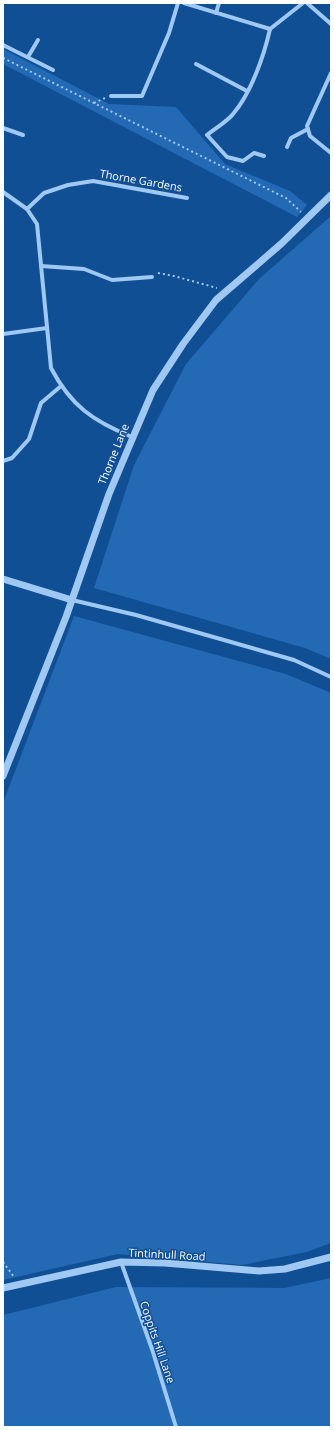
<svg xmlns="http://www.w3.org/2000/svg" width="334" height="1430" font-family="'Open Sans',sans-serif">
  <rect width="100%" height="100%" fill="#114f95"/>
  <g fill="#2369b4">
    <polygon points="3,49 109,104 176,107 225,164 290,191 307,205 297,217 3,64"/>
    <polygon points="331,216 331,659 305,648 94,588 134,465 186,364 259,279"/>
    <polygon points="74,616 286,674 331,693 331,1243 307,1252 242,1265 118,1254 3,1280 3,803"/>
    <polygon points="331,1278 331,1427 3,1427 3,1315 116,1287 284,1288"/>
  </g>
  <g fill="none" stroke-linecap="round" stroke-linejoin="round">
    <g stroke="#9fc8f3" stroke-width="2" stroke-dasharray="2 3" stroke-linecap="butt">
      <polyline points="3,58 286,198 301,212"/>
      <polyline points="94,103 105,98"/>
      <polyline points="158,273 174,276 217,288"/>
      <polyline points="3,1262 14,1277"/>
    </g>
    <g stroke="#9fc8f3" stroke-width="4">
      <polyline points="184,3 270,29"/>
      <polyline points="307,3 331,24"/>
      <polyline points="216,13 219,3"/>
      <polyline points="270,29 303,3"/>
      <polyline points="3,45 53,70"/>
      <polyline points="28,57 38,40"/>
      <polyline points="196,64 247,91"/>
      <polyline points="331,73 307,126 310,136 331,153"/>
      <polyline points="111,96 142,96 169,33 178,3"/>
      <polyline points="3,128 23,135"/>
      <polyline points="287,147 291,138 308,129"/>
      <path d="M264 156 254 153 243 161 227 157 207 135C215 128 227 122 233 114 251 93 264 56 270 29"/>
      <path d="M3 192 27 209 37 224 51 368C71 406 93 421 132 437"/>
      <polyline points="27,209 44,193 68,185 93,181 187,198"/>
      <polyline points="41,266 84,269 112,280 152,277"/>
      <polyline points="3,334 47,328"/>
      <polyline points="3,461 12,458 29,439 41,403 61,386"/>
      <polyline points="72,600 136,615 294,660 331,677"/>
      <polyline points="121,1262 152,1349 176,1427"/>
    </g>
    <g stroke="#9fc8f3" stroke-width="7">
      <polyline points="3,579 72,600"/>
      <polyline points="3,776 66,617 109,494 153,390 183,344 216,300 281,244 331,195"/>
      <polyline points="3,1288 121,1262 165,1263 259,1271 285,1269 331,1257"/>
    </g>
  </g>
  <g text-anchor="middle" dominant-baseline="central" stroke-width="3" stroke-linejoin="round" paint-order="stroke">
    <g font-size="11" fill="#fff" stroke="#114f95">
      <text transform="translate(141 180) rotate(10)">Thorne Gardens</text>
      <text transform="translate(113 454) rotate(-68)">Thorne Lane</text>
      <text transform="translate(167 1254) rotate(3)">Tintinhull Road</text>
      <text transform="translate(158 1342) rotate(71)">Coppits Hill Lane</text>
    </g>
  </g>
  <rect width="334" height="1430" fill="none" stroke="#ffffff" stroke-width="8"/>
</svg>
